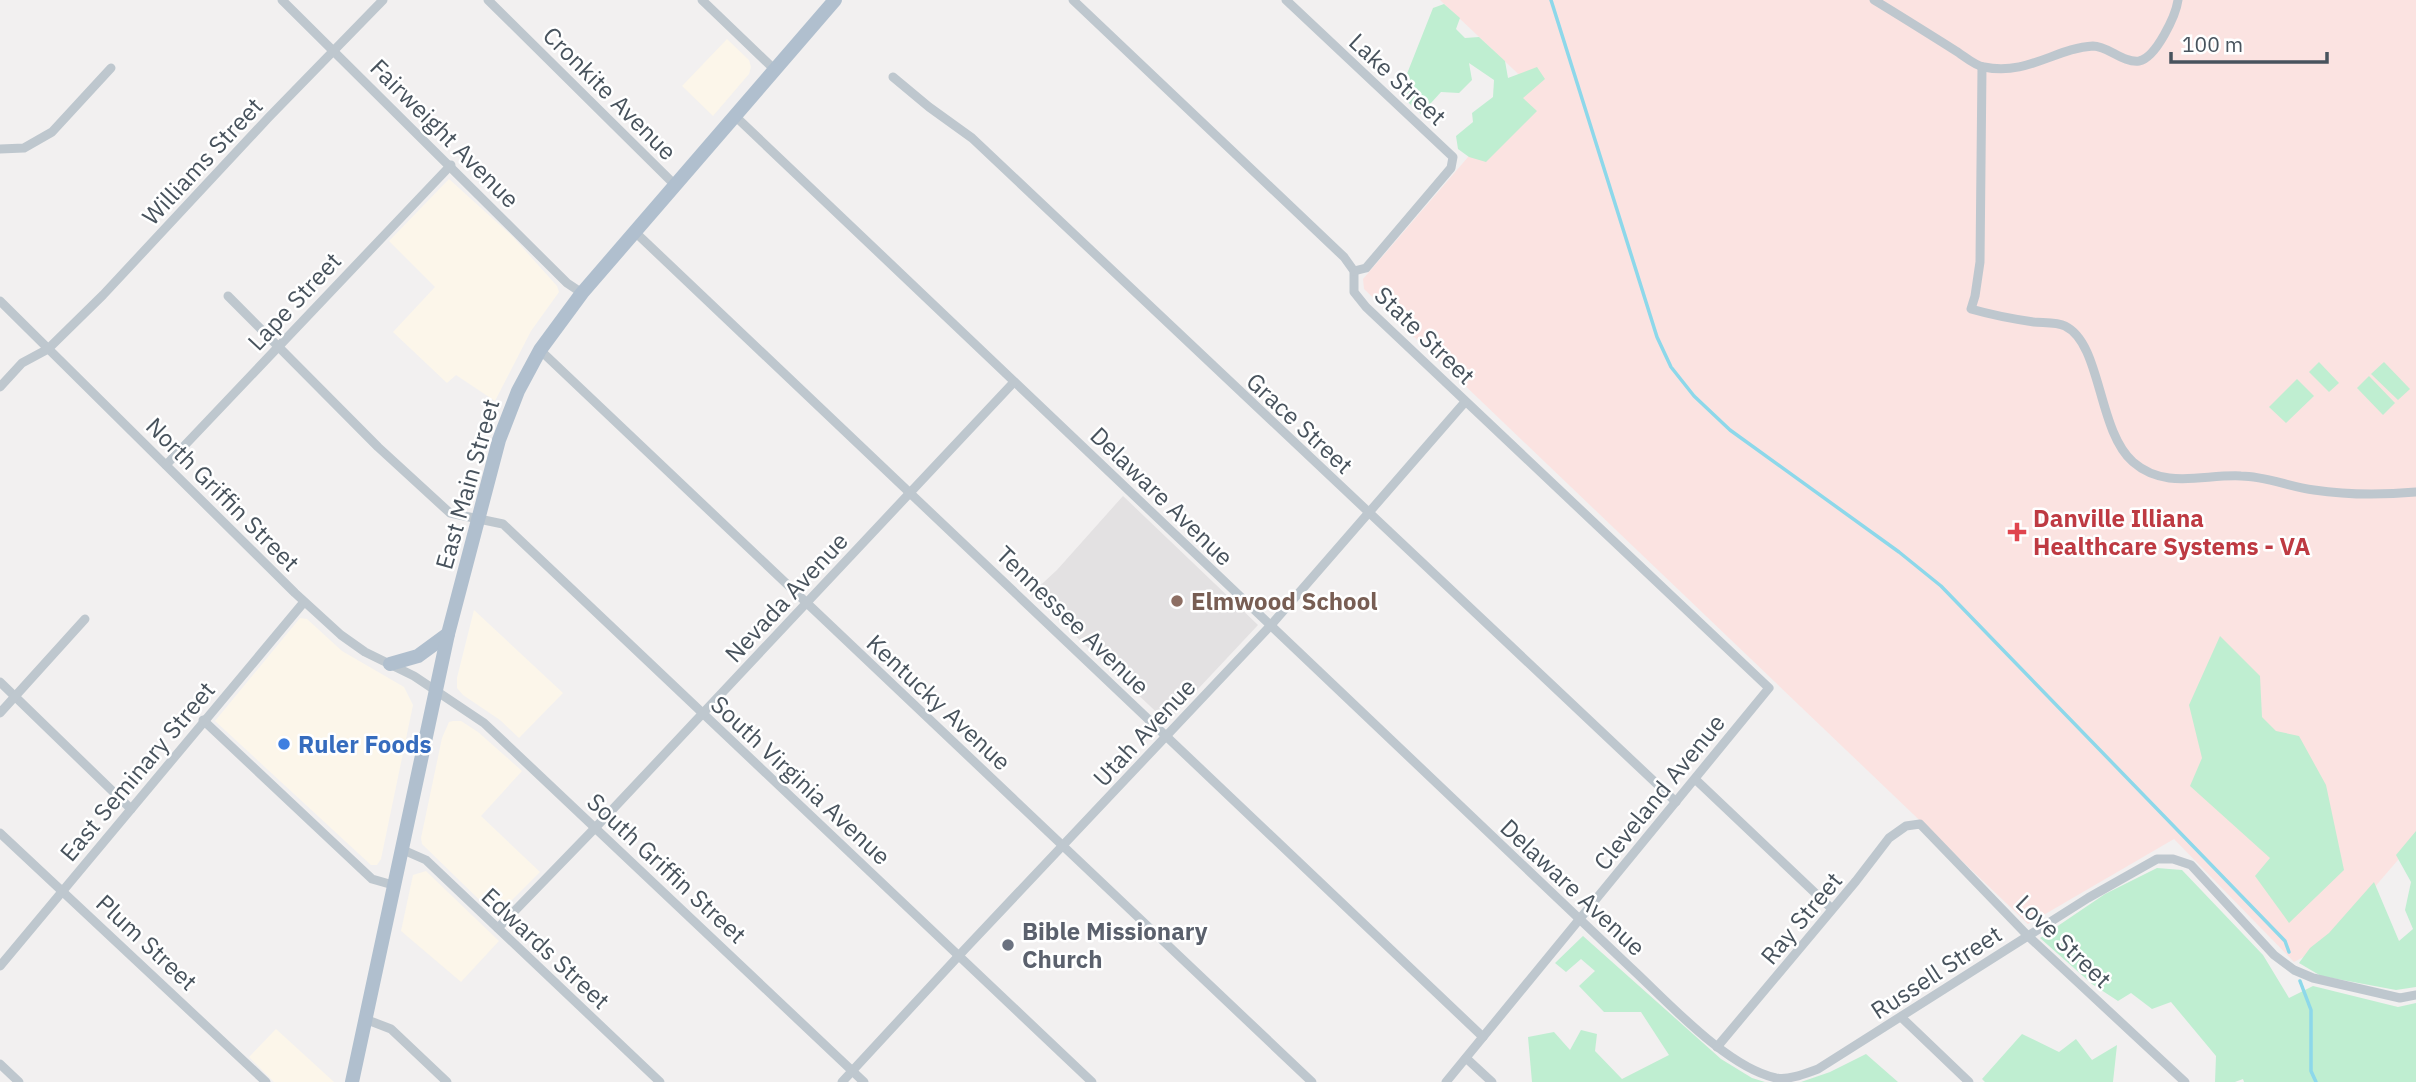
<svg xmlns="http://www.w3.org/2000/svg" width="2416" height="1082" font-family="'IBM Plex Sans',sans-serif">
  <rect width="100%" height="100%" fill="#f2f0f0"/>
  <g fill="#fcf6ea">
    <polygon points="727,39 749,60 751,67 749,74 713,116 682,86"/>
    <polygon points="449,179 513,237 557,286 559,292 531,331 495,401 456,375 447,383 393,332 435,287 389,241"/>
    <polygon points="474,610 563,693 519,738 500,720 463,695 457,688 457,678"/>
    <polygon points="300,618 307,619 342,651 404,687 413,705 381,859 377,865 371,865 215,721"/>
    <polygon points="453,721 461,721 478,732 522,771 481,816 540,872 496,916 422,844 421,838 442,738 449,722"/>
    <polygon points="426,871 499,941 461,982 401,931 413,875"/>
    <polygon points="276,1029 334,1082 274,1082 249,1057"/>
  </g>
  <polygon fill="#e3e1e2" points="1123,496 1258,625 1167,722 1031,594 1057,570"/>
  <polygon fill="#fbe3e1" points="1440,0 2416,0 2416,839 2324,946 2294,962 2174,839 2028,924 1364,289 1363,279 1530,85"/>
  <g fill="#bfeed1">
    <polygon points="1444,4 1460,18 1456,29 1465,38 1479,37 1505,61 1508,78 1537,67 1545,79 1523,98 1537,111 1486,162 1469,157 1458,149 1456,136 1473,122 1472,113 1493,97 1494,80 1469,63 1472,80 1459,93 1441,92 1421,114 1399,94 1433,8"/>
    <polygon points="2319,362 2339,383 2329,392 2309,372"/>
    <polygon points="2384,362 2410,389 2398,400 2371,374"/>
    <polygon points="2369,376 2395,403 2383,415 2357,388"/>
    <polygon points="2297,379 2314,396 2286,423 2269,407"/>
    <polygon points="2220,636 2260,676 2262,717 2276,731 2299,736 2326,785 2344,870 2289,923 2255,876 2270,858 2190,786 2202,758 2189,705"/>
    <polygon points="2416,831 2416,987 2396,990 2321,976 2299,963 2310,948 2329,933 2374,882 2399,941 2413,929 2405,910 2411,882 2396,855"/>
    <polygon points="2157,868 2182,870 2263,955 2289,998 2313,986 2398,1007 2416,1003 2416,1082 2244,1082 2243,1079 2235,1082 2215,1082 2216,1056 2171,1002 2152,1009 2131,993 2118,1001 2092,984 2040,938 2105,894"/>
    <polygon points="1583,936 1721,1059 1752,1078 1765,1082 1532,1082 1528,1037 1554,1032 1570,1050 1581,1030 1597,1034 1595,1051 1622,1079 1669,1055 1641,1012 1604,1012 1579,986 1595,971 1581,959 1566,972 1555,963"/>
    <polygon points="2022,1034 2059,1052 2076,1039 2092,1060 2117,1045 2113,1082 1985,1082 1982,1079"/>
    <polygon points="1866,1054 1898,1082 1801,1082 1830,1072"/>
  </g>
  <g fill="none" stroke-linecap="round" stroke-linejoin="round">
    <g stroke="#8dd8ea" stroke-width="3.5">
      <polyline points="1551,0 1657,337 1671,367 1694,396 1730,430 1899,552 1941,586 2285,941 2289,952"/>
      <polyline points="2300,981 2311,1010 2311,1071 2316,1082"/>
    </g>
    <g stroke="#bec7ce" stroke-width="9">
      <polyline points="282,0 567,283 582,293"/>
      <polyline points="488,0 675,185"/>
      <polyline points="702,0 775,70"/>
      <polyline points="1073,0 1344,257 1354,271 1354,292 1366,307 1769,688 1446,1082"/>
      <polyline points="1286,0 1453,157 1451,168 1366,268 1354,271"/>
      <path d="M1874 0C1902 17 1929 34 1956 51 1964 56 1975 66 1984 67 2027 76 2056 48 2093 46 2108 46 2123 63 2139 61 2156 58 2176 15 2178 0"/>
      <path d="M1982 67 1980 262 1975 296 1971 309C1992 315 2013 319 2034 322 2043 323 2057 322 2065 326 2102 344 2097 430 2133 462 2165 490 2204 474 2241 476 2265 476 2290 487 2314 490 2347 495 2383 495 2416 492"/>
      <polyline points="893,77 929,107 972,138 1676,802"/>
      <path d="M735 116 1630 967C1666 1000 1727 1068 1776 1078 1790 1080 1804 1074 1818 1069L2088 898 2157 859H2173L2191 865 2274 955 2294 970 2313 978 2400 998 2416 995"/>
      <polyline points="0,149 24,148 52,132 111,68"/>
      <polyline points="635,232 1483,1037"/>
      <polyline points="228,296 378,447 450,513 503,524 1092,1082"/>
      <polyline points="0,301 295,593 341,635 365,652 414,676 484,723 864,1082"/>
      <polyline points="540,350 1312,1082"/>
      <polyline points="0,387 22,363 48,349 103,295 269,117 383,0"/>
      <polyline points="166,465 451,165"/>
      <polyline points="0,682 131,809"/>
      <polyline points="0,713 85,619"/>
      <polyline points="203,720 372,879 393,885"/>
      <polyline points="1695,779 1832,909"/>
      <polyline points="0,833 266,1082"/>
      <polyline points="401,849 426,860 660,1082"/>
      <polyline points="498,928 596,827 1014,382"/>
      <polyline points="0,966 304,602"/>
      <polyline points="1901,1017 1969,1082"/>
      <polyline points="365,1019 391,1029 447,1082"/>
      <polyline points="1717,1047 1856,881 1889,838 1906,826 1920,824 2028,936 2185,1082"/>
      <polyline points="1466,1058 1492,1082"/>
      <polyline points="0,1064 19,1082"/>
      <polyline points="842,1082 965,949 1271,625 1465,402"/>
    </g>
    <g stroke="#b0bfce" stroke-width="14">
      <polyline points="390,664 418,656 448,634"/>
      <polyline points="352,1082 448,634 499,440 518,391 540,350 582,293 835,0"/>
    </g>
  </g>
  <path fill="#e0444e" stroke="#fff" stroke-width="2.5" d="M2013.5 521.5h7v7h7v7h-7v7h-7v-7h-7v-7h7z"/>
  <circle fill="#8d6e63" stroke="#fff" stroke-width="2.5" cx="1177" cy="601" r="7"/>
  <circle fill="#3f7fe0" stroke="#fff" stroke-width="2.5" cx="284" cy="744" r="7"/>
  <circle fill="#6b7280" stroke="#fff" stroke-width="2.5" cx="1008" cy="945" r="7"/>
  <g text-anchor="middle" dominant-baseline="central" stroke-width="5" stroke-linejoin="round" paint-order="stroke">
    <g font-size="24" fill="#48535d" stroke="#fff">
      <text transform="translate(1398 79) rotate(43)">Lake Street</text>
      <text transform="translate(610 93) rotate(45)">Cronkite Avenue</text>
      <text transform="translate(445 133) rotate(45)">Fairweight Avenue</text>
      <text transform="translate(202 161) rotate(-47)">Williams Street</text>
      <text transform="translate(294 301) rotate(-47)">Lape Street</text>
      <text transform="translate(1425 335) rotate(44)">State Street</text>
      <text transform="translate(1300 423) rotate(43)">Grace Street</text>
      <text transform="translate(467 484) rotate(-74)">East Main Street</text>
      <text transform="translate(223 494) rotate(45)">North Griffin Street</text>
      <text transform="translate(1162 496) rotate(44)">Delaware Avenue</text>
      <text transform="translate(786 597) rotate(-47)">Nevada Avenue</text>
      <text transform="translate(1073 620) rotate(44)">Tennessee Avenue</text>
      <text transform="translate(939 702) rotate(43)">Kentucky Avenue</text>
      <text transform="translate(1144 732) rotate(-47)">Utah Avenue</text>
      <text transform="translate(137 771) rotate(-50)">East Seminary Street</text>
      <text transform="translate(801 780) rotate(43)">South Virginia Avenue</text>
      <text transform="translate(1659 792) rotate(-51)">Cleveland Avenue</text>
      <text transform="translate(667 868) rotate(43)">South Griffin Street</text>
      <text transform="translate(1573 887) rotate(43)">Delaware Avenue</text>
      <text transform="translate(1801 918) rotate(-50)">Ray Street</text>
      <text transform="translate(2064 941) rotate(44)">Love Street</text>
      <text transform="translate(147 942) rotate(43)">Plum Street</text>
      <text transform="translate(546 948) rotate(43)">Edwards Street</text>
      <text transform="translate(1936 972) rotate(-33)">Russell Street</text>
    </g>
    <g font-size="24" font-weight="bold" fill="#be3a42" stroke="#fff" text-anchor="start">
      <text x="2033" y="518">Danville Illiana<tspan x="2033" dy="28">Healthcare Systems - VA</tspan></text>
    </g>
    <g font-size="24" font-weight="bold" fill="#785e54" stroke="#fff" text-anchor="start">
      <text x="1191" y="601">Elmwood School</text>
    </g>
    <g font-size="24" font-weight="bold" fill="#366cbe" stroke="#fff" text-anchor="start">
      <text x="298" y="744">Ruler Foods</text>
    </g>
    <g font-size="24" font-weight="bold" fill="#5b616d" stroke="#fff" text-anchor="start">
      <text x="1022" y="931">Bible Missionary<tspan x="1022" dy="28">Church</tspan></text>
    </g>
  </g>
  <path d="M2171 52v10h156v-10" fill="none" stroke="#48535d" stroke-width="3.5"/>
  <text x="2182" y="52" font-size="21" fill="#48535d" stroke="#ffffff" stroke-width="5" paint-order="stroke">100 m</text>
</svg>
